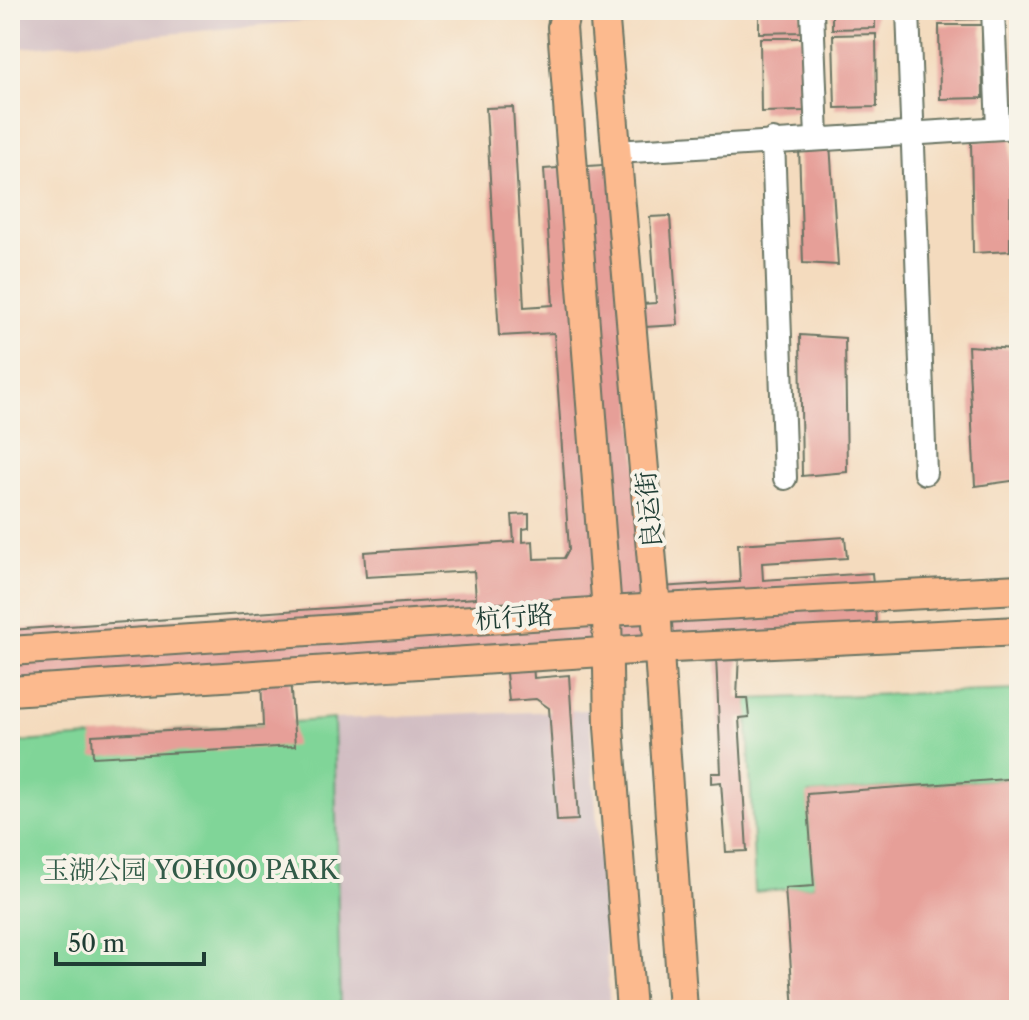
<svg xmlns="http://www.w3.org/2000/svg" width="1029" height="1020" font-family="'Libre Caslon Text','Noto Serif SC',serif">
  <rect width="100%" height="100%" fill="#f7f3e8"/>
  <filter id="ink" filterUnits="userSpaceOnUse"><feTurbulence type="fractalNoise" baseFrequency=".0125" numOctaves="2"/><feDisplacementMap in="SourceGraphic" scale="16" xChannelSelector="R" yChannelSelector="G"/><feConvolveMatrix kernelMatrix="1 2 1 2 8 2 1 2 1" color-interpolation-filters="sRGB"/></filter>
  <filter id="wash" filterUnits="userSpaceOnUse"><feTurbulence type="fractalNoise" baseFrequency=".006" numOctaves="4" result="noise"/><feDisplacementMap in="SourceGraphic" scale="32" xChannelSelector="R" yChannelSelector="G"/><feGaussianBlur stdDeviation="1.8" result="paint"/><feColorMatrix in="noise" values="0 0 0 0 0 0 0 0 0 0 0 0 0 0 0 0 0 1.4 0 .05"/><feComposite in="paint" operator="in"/></filter>
  <g filter="url(#wash)">
    <rect width="100%" height="100%" fill="#f4dbbe"/>
    <g fill="#d2bec3">
      <polygon points="10,10 419,10 10,49"/>
      <polygon points="589,710 610,1010 340,1010 334,719"/>
    </g>
    <g fill="#80d598" stroke="#508966" stroke-width="2">
      <polygon points="1019,690 1019,778 808,794 814,886 755,892 747,699"/>
      <polygon points="334,719 340,1010 10,1010 10,743"/>
    </g>
    <g id="blocks">
      <g fill="#e69f98">
        <polygon points="759,10 801,10 802,32 759,33"/>
        <polygon points="832,10 875,10 875,28 832,29"/>
        <polygon points="938,10 981,10 981,19 938,20"/>
        <polygon points="939,25 982,25 983,98 940,99"/>
        <polygon points="1014,25 1019,25 1019,98 1016,98"/>
        <polygon points="876,34 877,107 835,108 833,35"/>
        <polygon points="760,38 803,38 804,111 761,112"/>
        <polygon points="513,107 524,307 553,305 544,169 617,164 627,305 656,303 650,217 670,216 678,325 628,328 644,588 740,582 738,544 845,537 847,558 762,563 763,580 872,573 878,644 739,653 737,698 747,698 749,717 739,718 747,851 726,852 721,782 711,783 711,773 721,773 716,655 533,663 534,678 569,675 578,820 557,821 549,708 536,699 509,701 505,664 290,677 295,746 93,757 92,735 263,726 261,679 10,696 10,630 476,598 474,571 366,577 364,552 514,542 512,515 529,514 529,528 523,529 523,542 533,541 534,559 564,558 569,549 554,333 499,336 486,108"/>
        <polygon points="1011,137 1010,251 973,253 971,142"/>
        <polygon points="830,143 838,265 803,263 799,148"/>
        <polygon points="800,335 845,338 847,472 802,476"/>
        <polygon points="968,346 1015,349 1019,480 975,486"/>
        <polygon points="1019,778 1019,1010 794,1010 785,888 814,886 807,794"/>
      </g>
    </g>
  </g>
  <g filter="url(#ink)">
    <use href="#blocks" fill-opacity="0" stroke="#6a7464" stroke-width="2"/>
    <g fill="none" stroke-linecap="round" stroke-linejoin="round">
      <defs>
        <g id="minor">
          <polyline points="812,10 817,138"/>
          <polyline points="908,10 925,473"/>
          <polyline points="993,10 998,128"/>
          <polyline points="773,140 785,478"/>
          <polyline points="616,152 1019,127"/>
        </g>
        <g id="major">
          <polyline points="566,10 562,27 607,611 609,727 631,1010"/>
          <polyline points="604,10 656,608 683,1010"/>
          <polyline points="10,651 607,611 1019,589"/>
          <polyline points="10,691 633,650 1019,631"/>
        </g>
      </defs>
      <use href="#minor" stroke="#6a7464" stroke-width="26"/>
      <use href="#major" stroke="#6a7464" stroke-width="32"/>
      <use href="#minor" stroke="#fff" stroke-width="22"/>
      <use href="#major" stroke="#fcba8e" stroke-width="28"/>
    </g>
  </g>
  <g text-anchor="middle" dominant-baseline="central" stroke-width="8" stroke-linejoin="round" paint-order="stroke">
    <g font-size="26" fill="#1f3d34" stroke="#f7f3e8">
      <text transform="translate(649 510) rotate(-95)">良运街</text>
      <text transform="translate(514 617) rotate(-4)">杭行路</text>
    </g>
    <g font-size="26" fill="#325b48" stroke="#f7f3e8">
      <text x="191" y="870">玉湖公园 YOHOO PARK</text>
    </g>
  </g>
  <rect width="1029" height="1020" fill="none" stroke="#f7f3e8" stroke-width="40"/>
  <path d="M56 952v12h148v-12" fill="none" stroke="#1f3d34" stroke-width="4"/>
  <text x="68" y="952" font-size="24" fill="#1f3d34" stroke="#f7f3e8" stroke-width="6" paint-order="stroke">50 m</text>
</svg>
